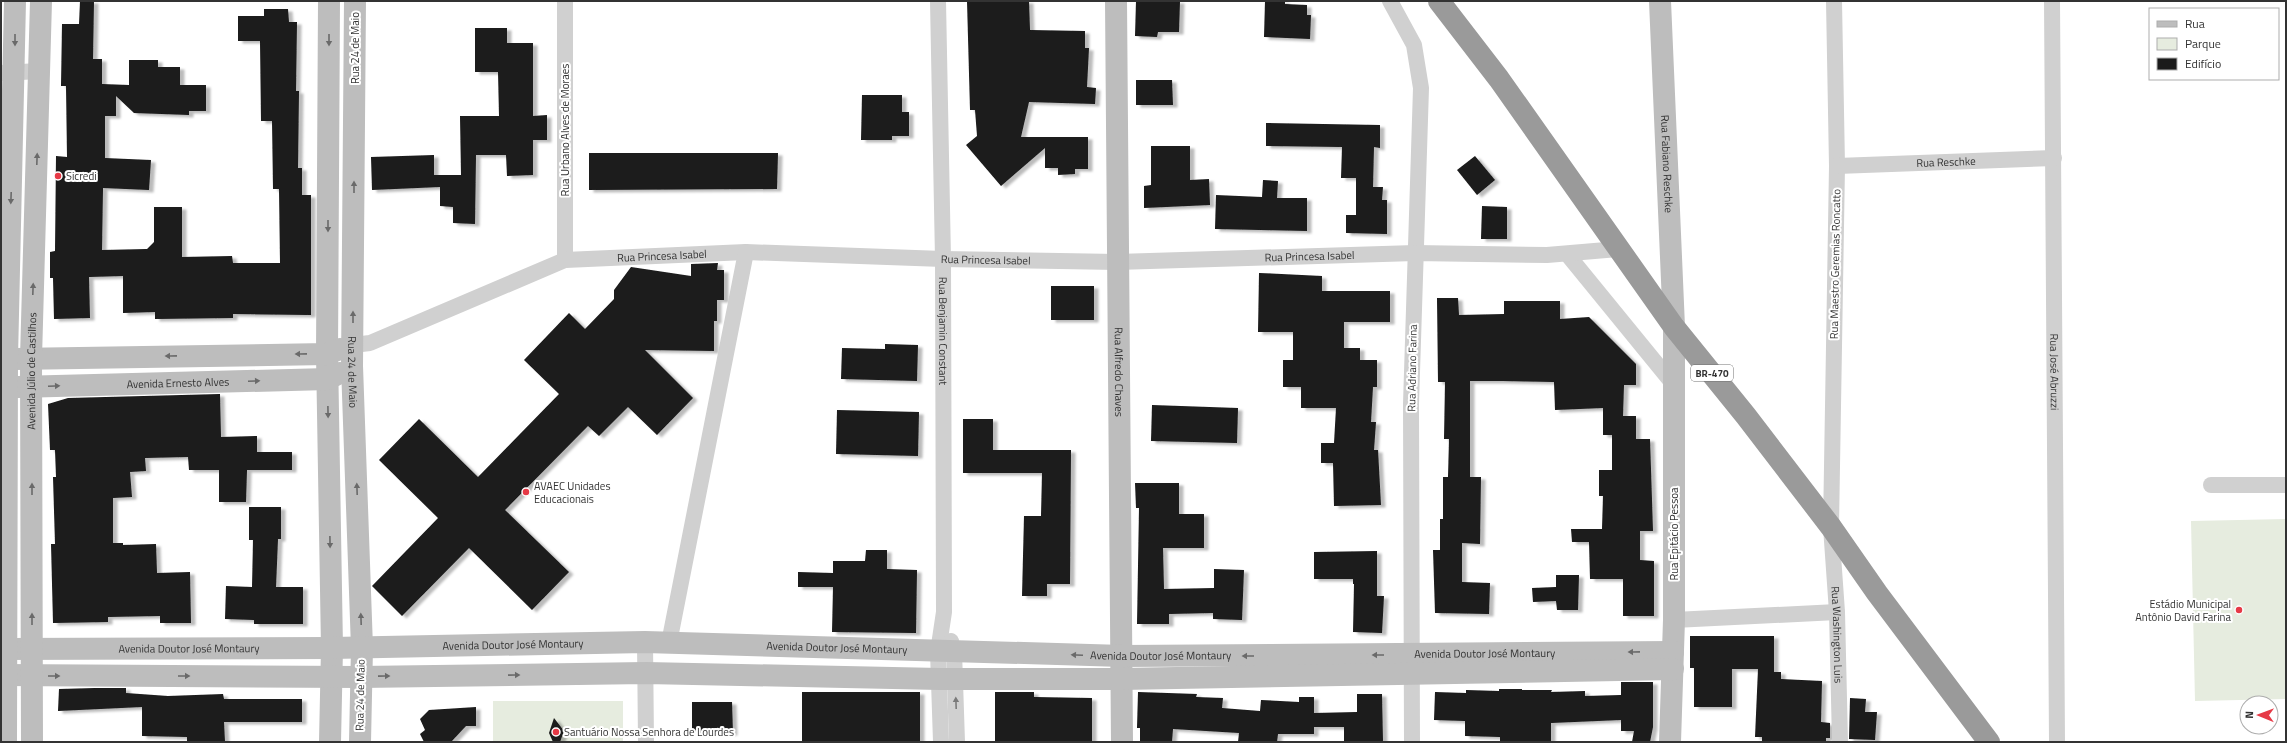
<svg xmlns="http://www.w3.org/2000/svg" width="2287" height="743" font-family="'Titillium Web',sans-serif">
  <defs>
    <filter id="shadow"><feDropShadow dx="4.5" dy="2.5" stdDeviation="1" flood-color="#0004"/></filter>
  </defs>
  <rect width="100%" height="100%" fill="#fff"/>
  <g fill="#e6ecdf">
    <polygon points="2286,519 2286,699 2195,701 2191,521"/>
    <rect x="493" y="701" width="130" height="41"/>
  </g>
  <g fill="#1a1a1a" filter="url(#shadow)">
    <polygon points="80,1 94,1 93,59 102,59 102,84 129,85 129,60 158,60 158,67 180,67 180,85 206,85 206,111 189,111 189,115 134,113 116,96 116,116 105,116 105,158 151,160 149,190 103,188 102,250 147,249 154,242 154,207 182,207 182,257 232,256 233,263 280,263 279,189 273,189 272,121 261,121 260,41 238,41 238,16 264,16 264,9 288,9 289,22 297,22 296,91 299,91 298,168 302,168 302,195 311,195 311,315 233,314 233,318 155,319 155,312 123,313 123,276 89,277 90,318 54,319 53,278 50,278 50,252 55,251 56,156 67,157 66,86 61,86 62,24 79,24"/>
    <polygon points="967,1 1029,1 1030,30 1085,31 1085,48 1089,48 1087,87 1096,88 1095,104 1029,102 1021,137 1088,137 1088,169 1075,169 1075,174 1058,175 1058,168 1045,168 1045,148 1001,186 966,145 977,136 975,110 970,110"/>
    <polygon points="1136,1 1180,1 1179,32 1158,32 1157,37 1135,36"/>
    <polygon points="1265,1 1285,1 1285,4 1307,5 1307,15 1311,15 1310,39 1264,37"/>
    <polygon points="475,28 507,28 507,43 533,43 533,116 547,115 547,140 533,140 533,175 507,176 506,155 476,155 475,224 453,223 453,207 440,206 440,187 372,190 371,157 434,155 434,175 461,175 460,116 499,116 498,72 475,72"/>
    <polygon points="1136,80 1172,80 1173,105 1136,105"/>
    <polygon points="862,95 902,95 902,112 909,112 909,136 892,136 892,140 861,140"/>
    <polygon points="1266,123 1380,125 1380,148 1374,147 1373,187 1383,187 1382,200 1387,200 1387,234 1346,233 1346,215 1356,215 1356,178 1341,178 1342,147 1266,146"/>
    <polygon points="1151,146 1190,146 1190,180 1209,179 1210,205 1144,208 1144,186 1151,185"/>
    <polygon points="589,153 778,153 777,189 589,190"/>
    <polygon points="1475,156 1495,180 1477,195 1457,170"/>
    <polygon points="1263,180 1278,181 1277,198 1307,198 1307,231 1215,229 1216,195 1262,197"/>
    <polygon points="1482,206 1507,207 1507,239 1481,239"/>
    <polygon points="718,263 717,270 724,270 724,300 717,300 717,321 714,321 714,351 645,350 693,398 657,435 628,407 599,436 588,426 505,510 569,572 532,610 469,548 402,616 372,586 438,518 379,460 419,419 478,477 559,394 524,360 569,313 585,329 614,299 614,290 631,267 691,276 691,264"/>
    <polygon points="1259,273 1322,276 1322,291 1390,291 1390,322 1344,322 1344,348 1360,348 1360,360 1377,360 1377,387 1373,387 1371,422 1376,422 1374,450 1378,450 1381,505 1334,506 1333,463 1321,463 1321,443 1334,443 1336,408 1301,408 1301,387 1283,387 1283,360 1293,360 1293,332 1258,332"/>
    <rect x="1051" y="286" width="43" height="34"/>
    <polygon points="1437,298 1458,298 1459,315 1504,314 1504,301 1560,301 1560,319 1589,317 1636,364 1636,385 1624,385 1623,416 1636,416 1636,439 1650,439 1653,531 1640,531 1640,560 1654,561 1654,616 1623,616 1623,579 1590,579 1589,542 1572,542 1571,529 1602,529 1603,496 1599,496 1599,470 1612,470 1612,435 1603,435 1603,408 1555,410 1554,382 1503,381 1470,381 1470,477 1481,477 1480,544 1462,543 1462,582 1490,583 1489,614 1435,613 1433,550 1440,550 1440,519 1443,519 1443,477 1448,477 1449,439 1444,439 1445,382 1438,382"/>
    <polygon points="885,344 918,345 917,381 841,379 842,348 885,349"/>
    <polygon points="220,394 221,437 257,436 257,452 292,452 292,470 247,470 246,502 219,502 219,470 189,470 188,457 145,458 146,471 130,472 132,497 113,498 113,543 123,543 123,545 156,544 157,573 190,572 191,623 160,623 160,616 108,617 108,622 53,623 51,544 55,544 53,477 56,477 55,450 50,450 48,404 68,398"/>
    <polygon points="1152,405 1238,408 1237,443 1151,441"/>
    <polygon points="837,410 919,412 918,456 836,454"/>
    <polygon points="963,419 993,419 993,450 1071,450 1070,584 1047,584 1047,596 1022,596 1024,516 1041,516 1042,473 963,473"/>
    <polygon points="1135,483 1179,483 1179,514 1204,514 1204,548 1163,548 1164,589 1214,588 1214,569 1244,570 1242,620 1213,619 1213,613 1169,614 1169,624 1137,624 1139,508 1136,508"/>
    <polygon points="249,507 281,507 281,539 278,539 276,587 303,587 303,624 254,624 254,620 225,619 226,586 252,587 253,540 249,540"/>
    <polygon points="866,550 887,550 887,569 917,570 916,633 832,632 833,587 798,587 798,572 833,573 833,561 865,561"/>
    <polygon points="1377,551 1377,596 1384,596 1382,633 1353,632 1354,584 1353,584 1353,579 1314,579 1314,552"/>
    <polygon points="1556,575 1579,575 1578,610 1557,610 1556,601 1533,602 1532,588 1556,587"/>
    <polygon points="1690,636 1774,636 1774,672 1781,672 1781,679 1822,681 1821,722 1830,723 1830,738 1826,738 1826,742 1762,742 1762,737 1755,737 1758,669 1732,669 1732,707 1694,707 1694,668 1690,668"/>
    <polygon points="1621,682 1653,682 1653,727 1650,742 1632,742 1634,731 1621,731 1621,720 1551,723 1551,742 1500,742 1500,737 1465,736 1465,721 1434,720 1435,692 1466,693 1466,690 1499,691 1499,689 1522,689 1522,690 1552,690 1551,692 1585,691 1585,696 1621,695"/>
    <polygon points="95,688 126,688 126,693 168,696 223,694 224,699 302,699 302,722 224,722 225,742 187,742 187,737 142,736 142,707 58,711 59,689"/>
    <rect x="802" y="692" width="118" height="50"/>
    <polygon points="995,692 1034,692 1034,697 1092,698 1092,741 995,742"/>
    <polygon points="1138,692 1197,694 1196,697 1223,698 1222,708 1260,711 1261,700 1299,702 1299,697 1314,697 1314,713 1357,712 1357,694 1382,694 1383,742 1344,742 1344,727 1314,727 1314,734 1278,734 1277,742 1238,742 1239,733 1173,729 1172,742 1140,742 1140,728 1137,728"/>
    <polygon points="1850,698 1866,699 1865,712 1877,712 1875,740 1849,739"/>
    <polygon points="692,702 732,702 733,733 692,733"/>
    <polygon points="476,707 476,726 466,726 451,742 424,742 420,734 425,730 420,719 429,710"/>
    <polygon points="554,718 564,731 560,742 553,742 549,733"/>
  </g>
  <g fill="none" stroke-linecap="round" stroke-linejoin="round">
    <g stroke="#d0d0d0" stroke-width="16">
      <path id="s1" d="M938 1 943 259 944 612 938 652 941 742"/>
      <polyline points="1390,1 1414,45 1421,88 1411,404 1412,742"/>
      <path id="s2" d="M1834 1 1837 166 1831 527 1837 612 1840 742"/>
      <path id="s3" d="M2052 1 2057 742"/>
      <polyline points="1,73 40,71"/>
      <path id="s4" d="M1837 166 2054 158"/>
      <polyline points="1567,254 1674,385"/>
      <polyline points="565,260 565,1"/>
      <path id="s5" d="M353 345 370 343 565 260 746 252 943 259 1117 262 1415 253 1547 255 1618 249"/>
      <polyline points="2211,485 2286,485"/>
      <polyline points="1674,620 1837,612"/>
      <polyline points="951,641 954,651 957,742"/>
      <polyline points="645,642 646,742"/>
      <polyline points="669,643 746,252"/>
    </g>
    <g stroke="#bdbdbd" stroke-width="22">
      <polyline points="329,1 327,354 332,648 330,742"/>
      <path id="s6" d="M355 1 352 366 362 648 360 742"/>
      <path id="s7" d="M1116 1 1122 742"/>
      <path id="s8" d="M1660 1 1674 327V620L1670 742"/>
      <polyline points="15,359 327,354 340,349"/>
      <path id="s9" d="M18 387 328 379 340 373"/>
      <path id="s10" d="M1 649 332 648 645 642 1123 656 1673 652"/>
      <polyline points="1,675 360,677 646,673 940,679 1122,679 1673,669"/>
      <polyline points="6,742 7,359 15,1"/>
      <path id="s11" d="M32 742 31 358 41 1"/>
    </g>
    <polyline stroke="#9a9a9a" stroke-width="22" points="1439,1 1499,79 1674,327 1746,416 1831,527 1877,593 1989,742"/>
  </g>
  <defs><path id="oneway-solid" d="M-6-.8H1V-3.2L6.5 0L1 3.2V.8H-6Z"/></defs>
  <g fill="#6a6a6a">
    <use href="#oneway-solid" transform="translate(15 40) rotate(90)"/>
    <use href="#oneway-solid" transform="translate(329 40) rotate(90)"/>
    <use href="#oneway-solid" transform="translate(37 159) rotate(-88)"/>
    <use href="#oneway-solid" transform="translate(354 187) rotate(-90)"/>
    <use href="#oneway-solid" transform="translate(11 198) rotate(92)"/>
    <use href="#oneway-solid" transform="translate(328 226) rotate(90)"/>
    <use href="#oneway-solid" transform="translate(33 289) rotate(-88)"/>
    <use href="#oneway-solid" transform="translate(353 317) rotate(-90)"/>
    <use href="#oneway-solid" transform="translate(301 354) rotate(179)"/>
    <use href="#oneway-solid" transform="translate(171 356) rotate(179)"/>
    <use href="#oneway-solid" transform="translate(254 381) rotate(-2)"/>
    <use href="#oneway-solid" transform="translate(54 386) rotate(-2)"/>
    <use href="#oneway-solid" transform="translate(328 412) rotate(89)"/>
    <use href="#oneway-solid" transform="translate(32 489) rotate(-90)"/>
    <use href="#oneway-solid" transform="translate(357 489) rotate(-92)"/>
    <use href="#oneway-solid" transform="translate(330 542) rotate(89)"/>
    <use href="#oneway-solid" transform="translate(32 619) rotate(-90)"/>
    <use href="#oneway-solid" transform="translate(361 619) rotate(-92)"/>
    <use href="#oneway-solid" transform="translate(1634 652) rotate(179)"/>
    <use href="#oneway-solid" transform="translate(1077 655) rotate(-178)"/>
    <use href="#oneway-solid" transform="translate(1378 655) rotate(180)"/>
    <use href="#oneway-solid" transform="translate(1248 656) rotate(180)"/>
    <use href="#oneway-solid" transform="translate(514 675) rotate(-1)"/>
    <use href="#oneway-solid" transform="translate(54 676)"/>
    <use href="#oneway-solid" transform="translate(184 676)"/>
    <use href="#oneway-solid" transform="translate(384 676) rotate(-1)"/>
  </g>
  <use fill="#7a7a7a" href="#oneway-solid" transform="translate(956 703) rotate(-92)"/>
  <g fill="#e63946" stroke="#fff" stroke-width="1.5">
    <circle cx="58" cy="176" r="4"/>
    <circle cx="526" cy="492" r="4"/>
    <circle cx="2239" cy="610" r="4"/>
    <circle cx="556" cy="732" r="4"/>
  </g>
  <g text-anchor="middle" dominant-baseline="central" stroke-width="4" stroke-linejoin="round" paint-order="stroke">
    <rect fill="#fff" stroke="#707070" stroke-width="1" x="1691" y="365" width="42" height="16" rx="3"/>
    <g font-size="10" font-weight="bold" fill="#333">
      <text x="1712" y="373">BR-470</text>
    </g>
    <g font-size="11" fill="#333" stroke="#fff">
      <text transform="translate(355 48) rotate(-90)">Rua 24 de Maio</text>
      <text transform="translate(565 130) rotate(-90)">Rua Urbano Alves de Moraes</text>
      <text stroke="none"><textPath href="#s4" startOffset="109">Rua Reschke</textPath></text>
      <text stroke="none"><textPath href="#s8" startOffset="163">Rua Fabiano Reschke</textPath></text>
      <text stroke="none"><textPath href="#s5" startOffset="326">Rua Princesa Isabel</textPath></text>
      <text stroke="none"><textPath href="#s5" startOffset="974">Rua Princesa Isabel</textPath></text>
      <text stroke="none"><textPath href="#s5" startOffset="650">Rua Princesa Isabel</textPath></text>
      <text transform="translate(1835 264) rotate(-89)">Rua Maestro Geremias Roncatto</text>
      <text stroke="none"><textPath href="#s1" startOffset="330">Rua Benjamin Constant</textPath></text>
      <text transform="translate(1412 368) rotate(-89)">Rua Adriano Farina</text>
      <text stroke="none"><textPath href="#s11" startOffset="371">Avenida Júlio de Castilhos</textPath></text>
      <text stroke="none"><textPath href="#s3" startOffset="371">Rua José Abruzzi</textPath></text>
      <text stroke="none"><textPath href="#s6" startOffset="371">Rua 24 de Maio</textPath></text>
      <text stroke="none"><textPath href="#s7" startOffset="371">Rua Alfredo Chaves</textPath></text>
      <text stroke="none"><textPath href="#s9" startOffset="160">Avenida Ernesto Alves</textPath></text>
      <text transform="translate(1674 534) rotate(-90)">Rua Epitácio Pessoa</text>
      <text stroke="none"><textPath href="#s2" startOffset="634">Rua Washington Luis</textPath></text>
      <text stroke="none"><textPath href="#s10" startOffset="512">Avenida Doutor José Montaury</textPath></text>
      <text stroke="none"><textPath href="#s10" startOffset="188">Avenida Doutor José Montaury</textPath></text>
      <text stroke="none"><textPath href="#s10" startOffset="836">Avenida Doutor José Montaury</textPath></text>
      <text stroke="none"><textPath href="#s10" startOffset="1484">Avenida Doutor José Montaury</textPath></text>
      <text stroke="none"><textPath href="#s10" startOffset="1160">Avenida Doutor José Montaury</textPath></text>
      <text transform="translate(360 695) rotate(-89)">Rua 24 de Maio</text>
    </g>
    <g font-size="11" fill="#333" stroke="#fff" text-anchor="start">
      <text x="66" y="176">Sicredi</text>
      <text x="534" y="486">AVAEC Unidades<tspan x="534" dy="13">Educacionais</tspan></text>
      <text x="2231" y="604" text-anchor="end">Estádio Municipal<tspan x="2231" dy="13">Antônio David Farina</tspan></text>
      <text x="564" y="732">Santuário Nossa Senhora de Lourdes</text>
    </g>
  </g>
  <rect width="2287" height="743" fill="none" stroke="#333333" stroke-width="4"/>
  <rect x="2149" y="8" width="130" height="72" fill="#ffffff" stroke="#adadad"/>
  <rect x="2157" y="21" width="20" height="6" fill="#bdbdbd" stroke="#adadad"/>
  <text x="2185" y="28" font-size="12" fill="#333333">Rua</text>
  <rect x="2157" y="38" width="20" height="12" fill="#e6ecdf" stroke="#adadad"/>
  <text x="2185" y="48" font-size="12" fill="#333333">Parque</text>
  <rect x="2157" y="58" width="20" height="12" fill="#1a1a1a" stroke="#adadad"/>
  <text x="2185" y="68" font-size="12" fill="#333333">Edifício</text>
  <g transform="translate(2259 715) rotate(271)"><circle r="19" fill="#ffffff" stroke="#adadad"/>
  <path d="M0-3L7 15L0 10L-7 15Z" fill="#e63946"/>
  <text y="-6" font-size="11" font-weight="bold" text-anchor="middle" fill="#333333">N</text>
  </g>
</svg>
